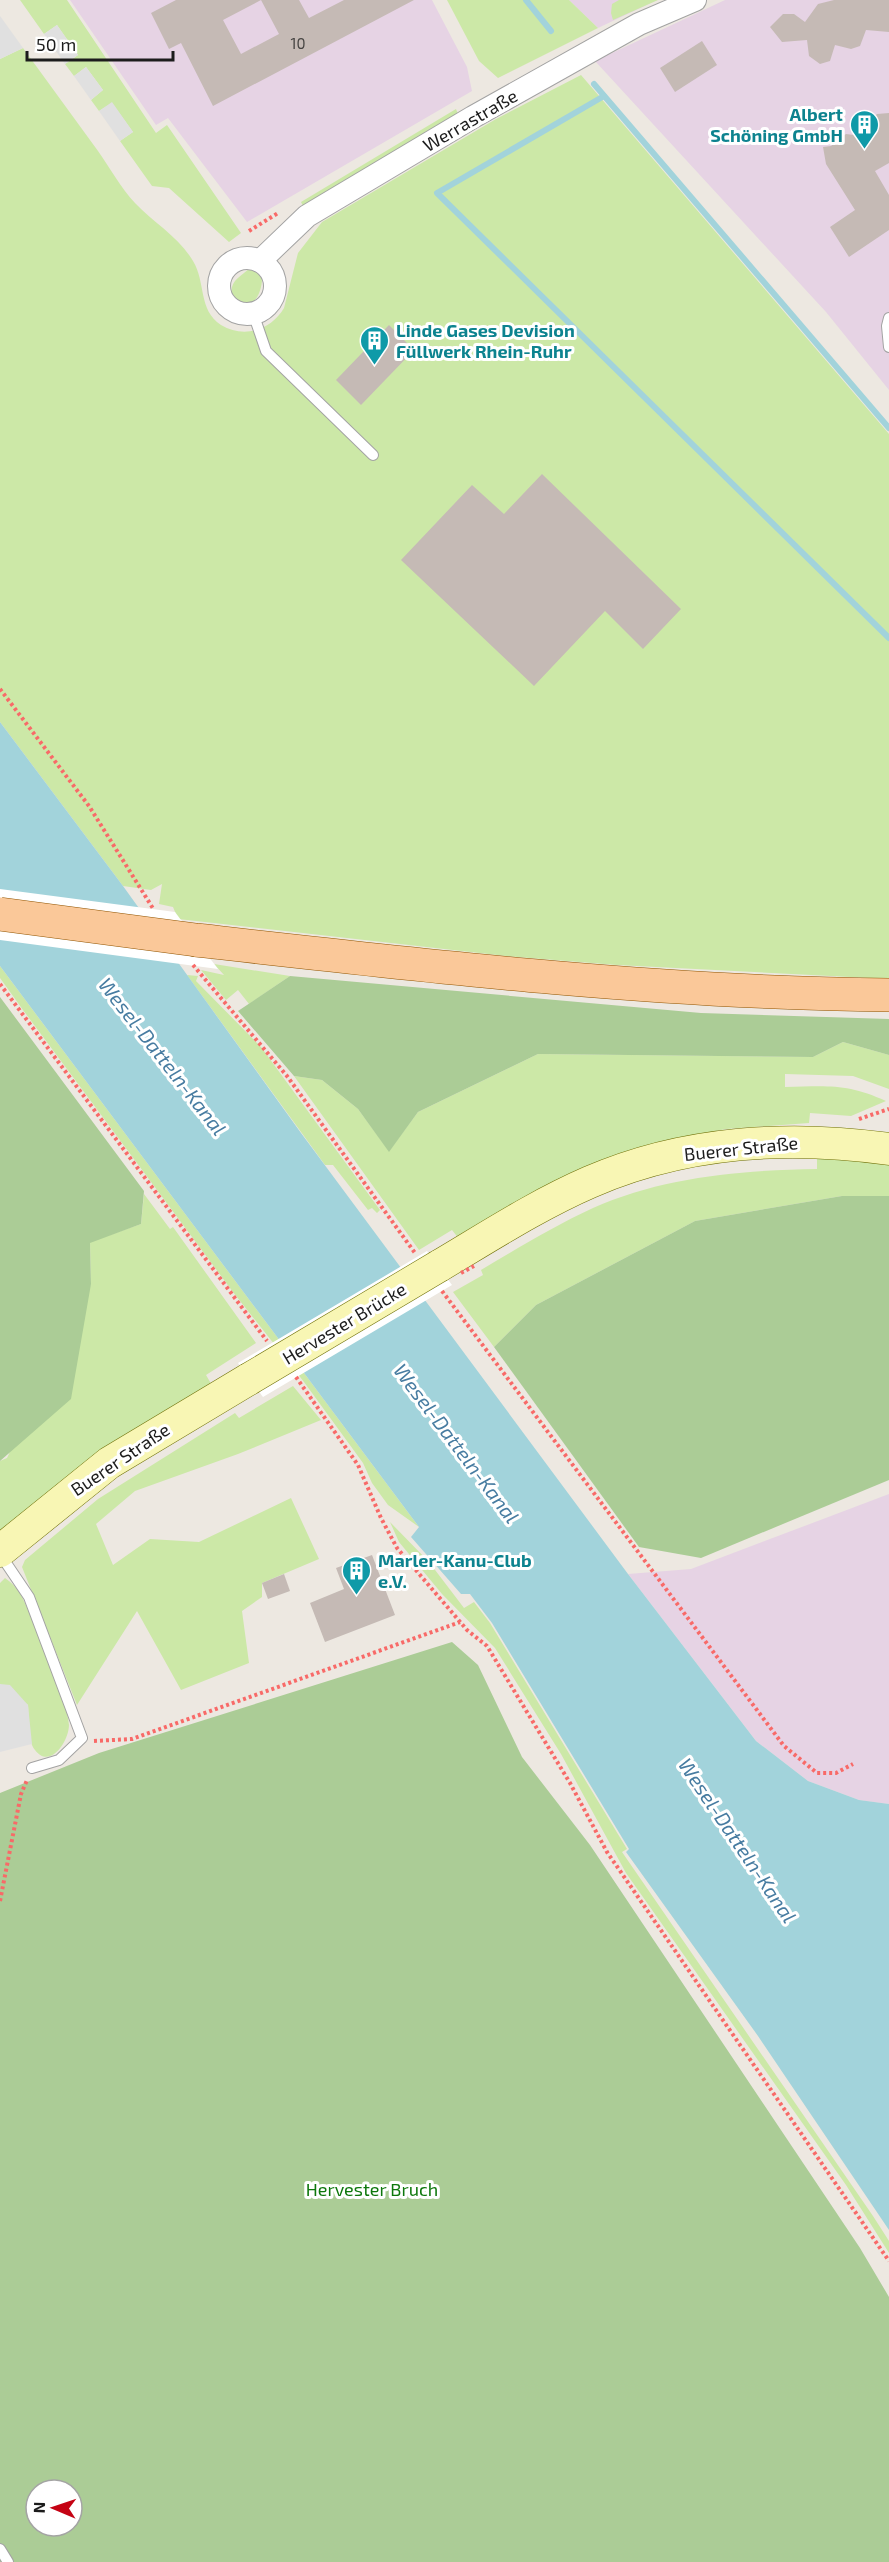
<svg xmlns="http://www.w3.org/2000/svg" width="889" height="2562" font-family="'Exo 2',sans-serif">
  <rect width="100%" height="100%" fill="#ede8e1"/>
  <g fill="#e6d3e4">
    <polygon points="70,0 432,0 467,67 472,91 247,222 168,118 156,125"/>
    <polygon points="569,0 657,0 598,28"/>
    <polygon points="725,0 889,0 889,390 826,312 595,61"/>
    <polygon points="889,1494 889,1804 859,1800 808,1781 756,1741 628,1574 691,1569"/>
  </g>
  <g fill="#cce8a7">
    <polygon points="20,0 67,0 156,133 167,125 241,233 229,242 169,188 152,186 120,141 133,132 112,103 99,111 91,100 103,90 86,67 74,76 65,64 78,55 57,25 44,34"/>
    <polygon points="447,0 569,0 598,28 498,78 479,61"/>
    <polygon points="619,0 658,0 613,20 611,13 612,4"/>
    <path d="M23 48C48 82 73 117 98 151 110 168 121 188 135 203 154 223 179 237 193 261 206 282 198 310 221 325 244 339 271 330 284 308L298 253 322 222 496 119 581 75 889 434V979L617 965 506 956 178 919 173 907 159 904 162 884 151 890 123 886 0 722V59Z"/>
    <polygon points="456,109 458,114 303,206 301,202"/>
    <path d="M250 268 261 272C264 281 260 297 252 303H241L232 296C229 281 240 277 250 268Z"/>
    <polygon points="214,964 290,976 249,1004 238,990 226,1000 201,970 224,975"/>
    <polygon points="0,966 419,1527 388,1505 372,1483 363,1463 304,1382 233,1292 23,1010 0,978"/>
    <polygon points="187,975 198,976 196,981 261,1047 380,1210 377,1213 372,1208 368,1210 333,1165 325,1165"/>
    <path d="M843 1042 889 1055V1089L853 1076 785 1074V1087C827 1086 847 1083 886 1101L851 1116 810 1113 809 1123 726 1129 653 1144 459 1239 452 1230 419 1250 294 1076 322 1080 358 1109 389 1151 418 1112 538 1054 813 1057Z"/>
    <path d="M817 1156 889 1163V1196H842L695 1221 536 1305 494 1347 453 1292 483 1275 481 1270C518 1248 554 1226 593 1208 662 1177 742 1170 817 1169Z"/>
    <polygon points="144,1194 170,1229 173,1227 256,1343 206,1375 213,1387 0,1537 0,1461 7,1458 91,1284 90,1242 141,1224"/>
    <polygon points="293,1386 321,1420 238,1454 135,1491 96,1524 113,1565 150,1539 199,1542 291,1498 319,1559 262,1583 262,1597 242,1611 249,1663 181,1690 137,1611 77,1705 22,1567 25,1560 98,1499 235,1413 239,1418"/>
    <polygon points="390,1522 429,1562 464,1608 474,1602 490,1623 627,1849 622,1852 873,2216 889,2241 889,2253 846,2185 626,1873 561,1754 495,1648 442,1594 399,1542"/>
    <path d="M5 1578C12 1583 17 1588 21 1595 32 1616 69 1705 69 1725 69 1741 50 1770 35 1750 27 1740 29 1717 28 1705L0 1684V1583Z"/>
  </g>
  <g fill="#abcc96" fill-rule="evenodd">
    <polygon points="290,976 701,1013 889,1019 889,1055 843,1042 813,1057 538,1054 418,1112 389,1152 358,1109 322,1080 294,1076 238,1011"/>
    <polygon points="0,997 144,1191 141,1224 90,1243 91,1284 71,1399 0,1461"/>
    <polygon points="842,1196 889,1196 889,1480 701,1558 639,1547 494,1347 536,1305 695,1221"/>
    <path d="M452 1642 478 1665 522 1757 590 1845 860 2248 889 2297V2562H0V1793L99 1753ZM36 2490H72V2526H36Z"/>
  </g>
  <g fill="#e0e0e0">
    <polygon points="0,16 23,48 0,59"/>
    <polygon points="57,25 78,55 65,64 44,34"/>
    <polygon points="86,67 103,90 91,100 74,76"/>
    <polygon points="112,102 133,132 120,141 99,111"/>
    <polygon points="0,1684 10,1685 28,1705 32,1744 0,1752"/>
  </g>
  <polygon fill="#a2d3db" points="0,722 123,886 301,1133 628,1574 756,1741 808,1781 859,1800 889,1804 889,2230 758,2036 626,1852 629,1849 492,1623 470,1594 461,1594 411,1537 419,1527 0,966"/>
  <g fill="#fff">
    <polygon points="0,889 175,912 218,969 0,940"/>
    <polygon points="427,1251 452,1285 263,1397 238,1363"/>
  </g>
  <g fill="none" stroke-linecap="round" stroke-linejoin="round">
    <g stroke="#a2d3db" stroke-width="6">
      <polyline points="526,0 551,31"/>
      <polyline points="594,84 889,428"/>
      <polyline points="604,96 437,193 889,638"/>
    </g>
  </g>
  <g fill="#c5bab5" fill-rule="evenodd">
    <path d="M176 0H299L309 18 344 0H414L213 106 181 43 169 49 151 13ZM261 0 279 34 241 54 223 20Z"/>
    <polygon points="834,0 889,0 889,32 866,30 860,46 851,49 835,45 830,61 820,64 809,56 807,40 782,42 770,27 783,14 794,14 805,22 818,4"/>
    <polygon points="702,41 717,65 675,92 660,68"/>
    <polygon points="889,113 889,163 875,171 889,195 889,230 849,257 830,227 855,210 826,164 823,147 831,146 846,134 862,136 866,120 872,119 877,114"/>
    <polygon points="389,325 414,350 361,405 336,380"/>
    <polygon points="542,474 681,609 643,649 605,611 534,686 401,560 472,485 504,514"/>
    <polygon points="372,1555 395,1615 325,1642 310,1603 344,1589 336,1568"/>
    <polygon points="284,1574 290,1591 268,1599 262,1583"/>
  </g>
  <g fill="none" stroke-linecap="round" stroke-linejoin="round">
    <defs>
      <g id="lane">
        <polyline points="253,313 266,351 373,455"/>
        <polyline points="889,318 887,326 889,347"/>
        <polyline points="0,1554 29,1597 82,1738 59,1760 32,1768"/>
        <polyline points="0,2549 8,2562"/>
      </g>
      <g id="street">
        <circle cx="247" cy="286" r="28"/>
        <polyline points="260,261 307,216 473,117 639,24 695,0"/>
      </g>
      <g id="secondary">
        <path d="M439 1266C488 1237 537 1205 590 1182 684 1141 789 1135 889 1149"/>
        <polyline points="0,1551 109,1463 249,1379"/>
      </g>
      <path id="primary" d="M196 940C426 966 657 993 889 995"/>
    </defs>
    <use href="#lane" stroke="#a3a3a3" stroke-width="12"/>
    <use href="#street" stroke="#a3a3a3" stroke-width="24"/>
    <use href="#secondary" stroke="#6e6f06" stroke-width="33"/>
    <use href="#primary" stroke="#915502" stroke-width="34"/>
    <g stroke="#f86a68" stroke-width="4" stroke-dasharray="3 3" stroke-linecap="butt">
      <polyline points="249,231 278,213"/>
      <polyline points="0,689 89,806 154,910"/>
      <polyline points="193,965 287,1076 415,1253"/>
      <polyline points="0,984 267,1341"/>
      <polyline points="859,1119 889,1109"/>
      <polyline points="442,1291 784,1746 817,1773 836,1773 853,1764"/>
      <polyline points="296,1377 358,1465 381,1518 397,1548 467,1630 487,1646 570,1783 607,1852 889,2261"/>
      <polyline points="94,1741 132,1739 460,1622"/>
      <polyline points="0,1901 21,1794 27,1780"/>
    </g>
    <use href="#lane" stroke="#fff" stroke-width="10"/>
    <use href="#street" stroke="#fff" stroke-width="22"/>
    <use href="#secondary" stroke="#f8f6b4" stroke-width="32"/>
    <use href="#primary" stroke="#fac899" stroke-width="33"/>
    <defs>
      <polyline id="secondary-bridge" points="249,1379 439,1266"/>
      <polyline id="primary-bridge" points="0,914 196,940"/>
    </defs>
    <use href="#secondary-bridge" stroke="#6e6f06" stroke-width="33" stroke-linecap="butt"/>
    <use href="#primary-bridge" stroke="#915502" stroke-width="34" stroke-linecap="butt"/>
    <polyline stroke="#f86a68" stroke-width="4" stroke-dasharray="3 3" stroke-linecap="butt" points="461,1273 474,1266"/>
    <use href="#secondary-bridge" stroke="#f8f6b4" stroke-width="32"/>
    <use href="#primary-bridge" stroke="#fac899" stroke-width="33"/>
  </g>
  <defs>
    <symbol id="building-pin" viewBox="-11 -11 22 30"><path d="M0 17L-7.5 6A9.5 9.5 0 1 1 7.5 6Z" fill="#0f9aa8" stroke="#fff"/><path d="M-4-6H4V6H1V3H-1V6H-4ZM-2.5-4.3h1.7v1.8h-1.7ZM.8-4.3h1.7v1.8H.8ZM-2.5-1h1.7V.8h-1.7ZM.8-1h1.7V.8H.8Z" fill="#fff"/></symbol>
  </defs>
  <g fill-rule="evenodd">
    <use href="#building-pin" x="848" y="108" width="33" height="45"/>
    <use href="#building-pin" x="358" y="324" width="33" height="45"/>
    <use href="#building-pin" x="340" y="1554" width="33" height="45"/>
  </g>
  <g text-anchor="middle" dominant-baseline="central" stroke-width="6" stroke-linejoin="round" paint-order="stroke">
    <g font-size="15" fill="#464442">
      <text x="298" y="43">10</text>
    </g>
    <g font-size="18" font-weight="bold" fill="#0d838f" stroke="#fff" text-anchor="start">
      <text x="843" y="114" text-anchor="end">Albert<tspan x="843" dy="21">Schöning GmbH</tspan></text>
      <text x="396" y="330">Linde Gases Devision<tspan x="396" dy="21">Füllwerk Rhein-Ruhr</tspan></text>
      <text x="378" y="1560">Marler-Kanu-Club<tspan x="378" dy="21">e.V.</tspan></text>
    </g>
    <g font-size="18" fill="#1c1c1c" stroke="#fff">
      <text transform="translate(470 120) rotate(-30)">Werrastraße</text>
      <text transform="translate(741 1148) rotate(-6)">Buerer Straße</text>
      <text transform="translate(344 1323) rotate(-31)">Hervester Brücke</text>
      <text transform="translate(120 1459) rotate(-34)">Buerer Straße</text>
    </g>
    <g font-size="18" fill="#0d770c" stroke="#fff">
      <text x="372" y="2189">Hervester Bruch</text>
    </g>
    <g font-size="20" font-style="italic" fill="#477ca1" stroke="#fff">
      <text transform="translate(163 1056) rotate(52)">Wesel-Datteln-Kanal</text>
      <text transform="translate(457 1443) rotate(53)">Wesel-Datteln-Kanal</text>
      <text transform="translate(738 1840) rotate(56)">Wesel-Datteln-Kanal</text>
    </g>
  </g>
  <g transform="translate(54 2508) rotate(272)"><circle r="28" fill="#ffffff" stroke="#a4a4a4" stroke-width="1.5"/>
  <path d="M0-4.5L10 22L0 15L-10 22Z" fill="#c50314"/>
  <text y="-9" font-size="16" font-weight="bold" text-anchor="middle" fill="#1c1c1c">N</text>
  </g>
  <path d="M27 51v9h146v-9" fill="none" stroke="#1c1c1c" stroke-width="3"/>
  <text x="36" y="51" font-size="18" fill="#1c1c1c" stroke="#ffffff" stroke-width="4.5" paint-order="stroke">50 m</text>
</svg>
